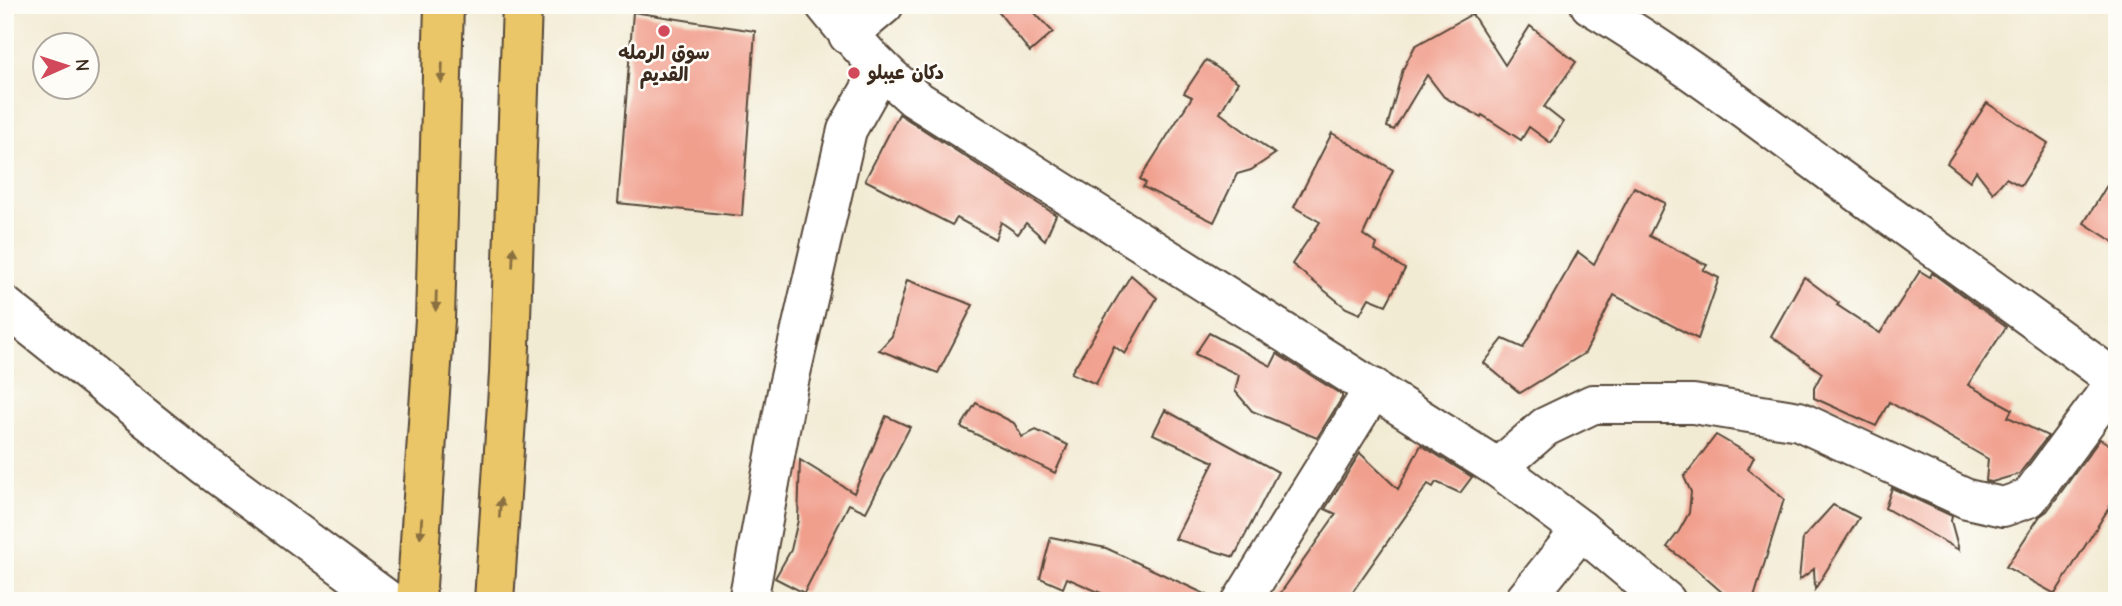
<svg xmlns="http://www.w3.org/2000/svg" width="2122" height="606" font-family="'Comic Neue','Playpen Sans Arabic',sans-serif">
  <rect width="100%" height="100%" fill="#fdfcf7"/>
  <filter id="ink" filterUnits="userSpaceOnUse"><feTurbulence type="fractalNoise" baseFrequency=".0143" numOctaves="2"/><feDisplacementMap in="SourceGraphic" scale="14" xChannelSelector="R" yChannelSelector="G"/><feConvolveMatrix kernelMatrix="1 2 1 2 8 2 1 2 1" color-interpolation-filters="sRGB"/></filter>
  <filter id="wash" filterUnits="userSpaceOnUse"><feTurbulence type="fractalNoise" baseFrequency=".00686" numOctaves="4" result="noise"/><feDisplacementMap in="SourceGraphic" scale="28" xChannelSelector="R" yChannelSelector="G"/><feGaussianBlur stdDeviation="1.57" result="paint"/><feColorMatrix in="noise" values="0 0 0 0 0 0 0 0 0 0 0 0 0 0 0 0 0 1.4 0 .05"/><feComposite in="paint" operator="in"/></filter>
  <g filter="url(#wash)">
    <rect width="100%" height="100%" fill="#f2ebd4"/>
    <g id="blocks">
      <g fill="#f19f8d">
        <polygon points="993,5 1027,5 1053,32 1030,52"/>
        <polygon points="633,12 755,31 742,216 618,203"/>
        <polygon points="1472,14 1505,65 1530,26 1576,62 1544,107 1563,122 1551,143 1529,127 1521,140 1482,115 1481,117 1444,97 1427,75 1394,130 1387,127 1403,69 1415,46"/>
        <polygon points="1206,60 1238,82 1220,113 1275,154 1251,170 1237,174 1214,222 1143,187 1146,183 1140,179 1192,97 1184,93"/>
        <polygon points="1987,103 2048,143 2021,186 2006,178 1993,193 1976,171 1970,181 1947,163"/>
        <polygon points="899,114 1056,215 1045,240 1026,223 1018,234 1001,222 995,239 957,218 952,225 865,180"/>
        <polygon points="1332,133 1393,170 1363,235 1377,244 1375,250 1405,269 1386,305 1369,298 1360,314 1346,308 1292,264 1320,222 1294,207"/>
        <polygon points="2117,169 2117,244 2084,223"/>
        <polygon points="1634,187 1665,203 1649,236 1707,265 1703,270 1719,278 1698,339 1614,295 1585,353 1520,393 1484,363 1503,339 1523,348 1578,252 1594,264"/>
        <polygon points="1920,271 1930,277 1932,273 2006,327 1968,385 2012,409 2008,417 2048,436 2019,474 1992,482 1986,481 1988,459 1889,402 1876,426 1814,398 1814,388 1822,373 1771,336 1804,277 1839,303 1837,305 1880,333"/>
        <polygon points="1131,275 1157,298 1125,354 1114,346 1096,384 1071,373"/>
        <polygon points="907,280 973,305 938,373 879,350 892,336"/>
        <polygon points="1209,333 1271,366 1277,354 1342,395 1342,398 1317,438 1252,411 1235,391 1239,375 1195,354"/>
        <polygon points="976,403 1014,423 1022,437 1036,430 1068,445 1055,473 961,427"/>
        <polygon points="1165,410 1278,472 1234,557 1175,539 1214,462 1153,434"/>
        <polygon points="886,416 910,427 866,512 849,504 804,593 775,578 791,550 798,520 800,460 854,493"/>
        <polygon points="1716,435 1754,457 1748,469 1784,499 1753,601 1732,601 1692,566 1667,547 1679,531 1689,513 1691,492 1684,477"/>
        <polygon points="2100,439 2117,449 2117,495 2055,594 2006,567 2040,516 2047,511"/>
        <polygon points="1421,445 1472,477 1460,493 1436,482 1433,487 1428,484 1346,601 1275,601 1336,514 1325,509 1360,453 1398,489"/>
        <polygon points="1892,488 1952,516 1951,521 1959,550 1885,508"/>
        <polygon points="1833,505 1859,518 1815,589 1814,569 1799,580 1803,538"/>
        <polygon points="1051,537 1106,548 1220,601 1119,601 1067,578 1063,588 1040,578"/>
      </g>
    </g>
  </g>
  <g filter="url(#ink)">
    <use href="#blocks" fill-opacity="0" stroke="#564739" stroke-width="2"/>
    <g fill="none" stroke-linecap="round" stroke-linejoin="round">
      <defs>
        <g id="minor">
          <path d="M825 5C852 40 881 70 914 98L1498 468 1581 530 1666 601"/>
          <path d="M1590 5C1674 55 1751 114 1830 172 1925 242 2022 310 2117 381"/>
          <polyline points="848,35 884,5"/>
          <polyline points="5,306 206,466 389,601"/>
          <polyline points="1498,468 1545,427 1593,404 1693,404 1799,421 1967,499 2003,507 2029,498 2116,381"/>
          <polyline points="748,601 788,386 847,130 881,70"/>
          <polyline points="1242,601 1374,388"/>
          <polyline points="1524,601 1581,530"/>
        </g>
        <g id="major">
          <polyline points="416,601 435,319 444,5"/>
          <polyline points="494,601 509,374 522,5"/>
        </g>
      </defs>
      <use href="#minor" stroke="#564739" stroke-width="42"/>
      <use href="#major" stroke="#564739" stroke-width="42"/>
      <use href="#minor" stroke="#fff" stroke-width="38"/>
      <use href="#major" stroke="#eac669" stroke-width="38"/>
    </g>
    <defs><path id="oneway-solid" d="M-6-.8H1V-3.2L6.5 0L1 3.2V.8H-6Z" transform="scale(1.75)"/></defs>
    <g fill="#8a7040">
      <use href="#oneway-solid" transform="translate(442 73) rotate(92)"/>
      <use href="#oneway-solid" transform="translate(513 257) rotate(-88)"/>
      <use href="#oneway-solid" transform="translate(436 301) rotate(92)"/>
      <use href="#oneway-solid" transform="translate(500 508) rotate(-86)"/>
      <use href="#oneway-solid" transform="translate(421 528) rotate(94)"/>
    </g>
  </g>
  <g fill="#d1495b" stroke="#fdfcf7" stroke-width="2.5">
    <circle cx="664" cy="31" r="7"/>
    <circle cx="854" cy="73" r="7"/>
  </g>
  <g text-anchor="middle" dominant-baseline="central" stroke-width="5" stroke-linejoin="round" paint-order="stroke">
    <g font-size="19" font-weight="bold" fill="#3b2a1e" stroke="#fdfcf7">
      <text x="664" y="53">سوق الرمله<tspan x="664" dy="22">القديم</tspan></text>
      <text x="868" y="73" text-anchor="start">دكان عيبلو</text>
    </g>
  </g>
  <rect width="2122" height="606" fill="none" stroke="#fdfcf7" stroke-width="28"/>
  <g transform="translate(66 66) rotate(87)"><circle r="33" fill="#fdfcf7" stroke="#afa8a0" stroke-width="2"/>
  <path d="M0-5L12 26L0 18L-12 26Z" fill="#d1495b"/>
  <text y="-10" font-size="19" font-weight="bold" text-anchor="middle" fill="#3b2a1e">N</text>
  </g>
</svg>
